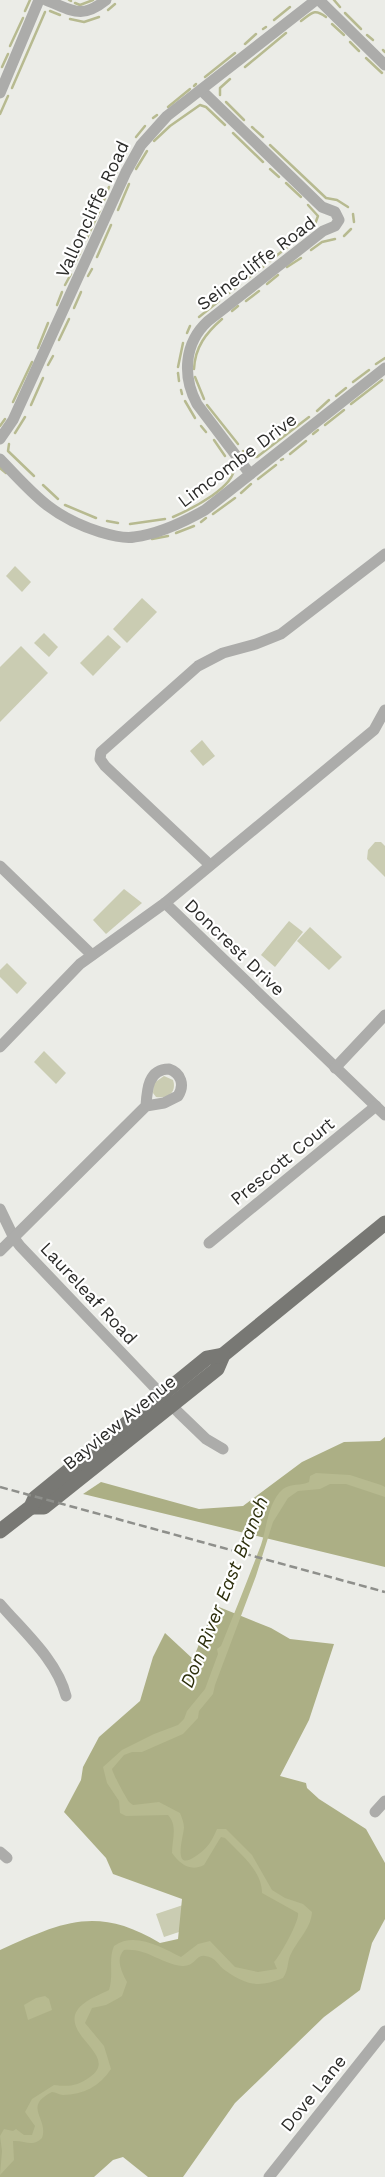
<svg xmlns="http://www.w3.org/2000/svg" width="385" height="2177" font-family="'Work Sans',sans-serif">
  <rect width="100%" height="100%" fill="#ebece7"/>
  <g fill="#caccb2">
    <polygon points="15,566 31,582 22,592 6,576"/>
    <polygon points="142,598 157,612 127,643 113,629"/>
    <polygon points="44,633 58,647 49,657 34,643"/>
    <polygon points="108,635 121,647 93,676 80,663"/>
    <polygon points="21,646 48,673 0,722 0,667"/>
    <polygon points="202,740 215,756 203,766 190,751"/>
    <polygon points="375,842 381,842 385,846 385,877 367,859 368,850"/>
    <polygon points="124,889 142,903 106,934 93,920"/>
    <polygon points="289,921 303,932 275,967 261,955"/>
    <polygon points="310,927 342,957 329,970 297,941"/>
    <polygon points="7,963 27,983 17,994 0,977 0,970"/>
    <polygon points="44,1051 66,1073 56,1084 34,1062"/>
    <path d="M164 1076 173 1080C177 1092 168 1099 156 1097L153 1093 154 1083Z"/>
    <polygon points="201,1899 209,1922 164,1937 156,1914"/>
  </g>
  <g fill="#acaf85">
    <polygon points="385,1437 385,1567 83,1494 101,1482 199,1509 243,1506 302,1462 344,1442 380,1441"/>
    <path d="M219 1607 271 1628 290 1639 334 1644 309 1720 280 1776 306 1783 307 1788 319 1799 366 1829 385 1863V1919L372 1943 360 1990 324 2017 235 2103 183 2177H148L123 2157 113 2160 94 2177H0V1950C62 1922 97 1905 160 1943L178 1939 182 1899 113 1874 106 1858 64 1812 81 1780 83 1767 99 1737 140 1701 153 1657 165 1633 193 1659 213 1610Z"/>
  </g>
  <g fill="#b7ba90">
    <path d="M316 1473 350 1475 381 1485 385 1487V1497L346 1484H330L320 1489 298 1491 288 1498 273 1522 256 1576 215 1685 213 1694 199 1711 198 1718 183 1734 142 1752H132L124 1755 112 1769C113 1774 125 1796 129 1802L133 1805 159 1802 180 1813C182 1818 184 1823 184 1828 183 1838 172 1873 196 1856 207 1849 212 1841 217 1829H226L252 1855 272 1890 285 1898 303 1904 312 1912C311 1930 294 1943 289 1959 287 1967 288 1970 283 1978 259 1988 246 1985 226 1971 218 1966 216 1957 205 1956 196 1954 195 1967 182 1966 161 1964 147 1948 124 1950 115 1959 122 1973 127 1982L122 1996 117 1999 106 2005 92 2008 85 2023 104 2046 111 2069C100 2086 83 2095 63 2095 59 2095 56 2092 52 2092 22 2107 49 2118 42 2138 32 2148 25 2140 13 2141L14 2160 0 2175 2 2151 0 2136 4 2129 13 2131 16 2129 24 2135H32L35 2126 25 2112 32 2099 54 2085C69 2087 77 2086 90 2077 118 2057 69 2039 75 2015 79 2002 99 1995 109 1990 114 1974 108 1960 114 1946 135 1931 162 1948 181 1957L198 1944 210 1941 235 1967 258 1972 277 1969 274 1962C280 1956 300 1920 298 1913L262 1893C262 1870 239 1853 225 1838L221 1837 219 1840 204 1865C190 1872 180 1864 172 1853 172 1839 178 1826 168 1815L126 1816 120 1813 119 1801 107 1783 103 1767 122 1750 154 1734 178 1725 184 1719 187 1711 205 1689 218 1654 217 1649 221 1646C235 1612 248 1579 261 1545 267 1527 268 1502 283 1489 291 1483 301 1486 309 1482L310 1476Z"/>
    <polygon points="45,1996 49,1999 52,2010 28,2020 24,2005 36,1998"/>
  </g>
  <g fill="none" stroke-linecap="round" stroke-linejoin="round">
    <g stroke="#b7ba90" stroke-width="2.5">
      <polyline points="69,0 71,1"/>
      <polyline points="334,0 340,7"/>
      <polyline points="75,3 80,5 93,0"/>
      <polyline points="108,10 115,4"/>
      <polyline points="25,11 30,0"/>
      <polyline points="50,11 60,15"/>
      <polyline points="345,13 361,29"/>
      <polyline points="70,19 84,22 99,17"/>
      <polyline points="274,20 290,7"/>
      <path d="M301 21C312 13 314 8 326 17"/>
      <polyline points="332,24 344,35"/>
      <polyline points="263,29 266,27"/>
      <polyline points="367,35 373,40"/>
      <polyline points="350,42 359,51"/>
      <polyline points="245,44 256,34"/>
      <polyline points="10,46 23,18"/>
      <polyline points="383,50 385,52"/>
      <polyline points="366,58 382,73"/>
      <polyline points="2,67 8,54"/>
      <polyline points="245,67 286,33"/>
      <polyline points="205,77 235,53"/>
      <polyline points="194,86 196,84"/>
      <polyline points="12,88 45,12"/>
      <polyline points="220,95 220,88 230,79"/>
      <polyline points="226,102 244,120"/>
      <polyline points="168,107 190,89"/>
      <polyline points="0,114 8,96"/>
      <polyline points="153,118 157,115"/>
      <polyline points="252,127 263,137"/>
      <polyline points="233,133 263,162"/>
      <polyline points="136,137 145,126"/>
      <polyline points="154,141 170,126 200,105 206,107 225,125"/>
      <polyline points="270,145 326,198 337,200 348,207"/>
      <polyline points="124,156 129,146"/>
      <polyline points="136,169 147,151"/>
      <polyline points="270,169 279,177"/>
      <polyline points="115,176 119,167"/>
      <polyline points="286,183 301,197"/>
      <polyline points="104,200 109,187"/>
      <polyline points="118,210 129,184"/>
      <polyline points="353,214 354,222"/>
      <polyline points="344,236 351,229"/>
      <polyline points="299,238 315,224 318,216 308,205"/>
      <polyline points="86,240 100,210"/>
      <polyline points="311,250 322,242 335,239"/>
      <polyline points="97,257 111,225"/>
      <polyline points="270,261 291,244"/>
      <polyline points="73,267 81,251"/>
      <polyline points="287,267 301,258"/>
      <polyline points="88,276 92,269"/>
      <polyline points="248,278 264,266"/>
      <polyline points="267,284 278,275"/>
      <polyline points="65,285 71,274"/>
      <polyline points="229,293 240,284"/>
      <polyline points="246,301 259,291"/>
      <polyline points="57,305 62,292"/>
      <polyline points="74,308 81,292"/>
      <polyline points="232,311 238,306"/>
      <polyline points="199,317 219,301"/>
      <polyline points="187,333 190,326"/>
      <polyline points="59,340 69,319"/>
      <polyline points="38,348 48,323"/>
      <polyline points="376,364 385,358"/>
      <polyline points="48,365 53,356"/>
      <polyline points="178,367 183,343"/>
      <path d="M194 369C195 347 206 333 222 319"/>
      <polyline points="178,373 179,381"/>
      <polyline points="195,377 204,399"/>
      <polyline points="353,382 369,370"/>
      <polyline points="181,390 182,394"/>
      <polyline points="336,396 346,388"/>
      <polyline points="185,401 195,418"/>
      <polyline points="13,402 32,362"/>
      <polyline points="351,404 382,380"/>
      <polyline points="31,405 43,378"/>
      <polyline points="207,405 238,444"/>
      <polyline points="317,411 329,400"/>
      <polyline points="325,425 344,410"/>
      <polyline points="0,426 5,419"/>
      <polyline points="201,426 206,432"/>
      <polyline points="15,433 25,417"/>
      <polyline points="313,434 318,430"/>
      <polyline points="214,440 225,456"/>
      <polyline points="9,444 8,451 34,476"/>
      <polyline points="243,451 250,457 257,457 309,417"/>
      <polyline points="290,454 306,441"/>
      <polyline points="281,460 283,459"/>
      <polyline points="0,468 6,473"/>
      <polyline points="258,479 276,465"/>
      <polyline points="43,485 58,499"/>
      <polyline points="241,493 251,484"/>
      <polyline points="65,505 96,518"/>
      <polyline points="213,514 235,498"/>
      <path d="M173 517C189 510 241 485 233 464"/>
      <polyline points="107,521 118,523"/>
      <polyline points="201,522 206,518"/>
      <polyline points="130,524 165,519"/>
      <polyline points="176,533 194,526"/>
      <polyline points="152,539 168,536"/>
    </g>
    <g stroke="#acacaa" stroke-width="11">
      <path d="M46 0C72 10 81 20 106 0"/>
      <polyline points="319,0 385,65"/>
      <path d="M201 90 322 207 335 212 339 220 335 226 323 231 208 321C184 343 182 376 197 404L250 474"/>
      <polyline points="0,93 39,0"/>
      <polyline points="0,439 13,420 126,172 141,145 167,116 316,0"/>
      <path d="M0 459C34 495 52 517 100 532 110 535 124 539 134 537 159 534 184 522 205 510L385 368"/>
      <polyline points="385,710 374,730 165,903 385,1115"/>
      <polyline points="210,865 105,766 100,759 101,752 198,666 223,653 256,644 281,634 385,554"/>
      <polyline points="0,866 92,955"/>
      <polyline points="0,1047 80,964 165,903"/>
      <polyline points="335,1068 385,1015"/>
      <polyline points="0,1209 14,1238 20,1246 179,1413 206,1439 223,1449"/>
      <polyline points="209,1243 376,1106"/>
      <path d="M0 1251 146 1106 164 1103 178 1096C185 1085 181 1073 169 1069 148 1069 147 1090 146 1106"/>
      <path d="M0 1604C23 1631 57 1660 66 1696"/>
      <polyline points="375,1812 385,1801"/>
      <polyline points="0,1852 7,1858"/>
      <polyline points="269,2177 385,2031"/>
    </g>
    <g stroke="#787874" stroke-width="15">
      <polyline points="31,1507 44,1507 217,1369 223,1355 385,1223"/>
      <polyline points="0,1531 31,1507 35,1498 207,1358 223,1355"/>
    </g>
    <polyline stroke="#8e8f8b" stroke-width="2.5" stroke-dasharray="8 4" stroke-linecap="butt" points="0,1487 385,1592"/>
  </g>
  <g text-anchor="middle" dominant-baseline="central" stroke-width="4.5" stroke-linejoin="round" paint-order="stroke">
    <g font-size="18" fill="#2c2c2a" stroke="#fff">
      <text transform="translate(92 209) rotate(-65)">Valloncliffe Road</text>
      <text transform="translate(256 263) rotate(-37)">Seinecliffe Road</text>
      <text transform="translate(237 460) rotate(-37)">Limcombe Drive</text>
      <text transform="translate(235 947) rotate(44)">Doncrest Drive</text>
      <text transform="translate(282 1161) rotate(-39)">Prescott Court</text>
      <text transform="translate(89 1293) rotate(47)">Laureleaf Road</text>
      <text transform="translate(119 1422) rotate(-39)">Bayview Avenue</text>
      <text transform="translate(313 2093) rotate(-51)">Dove Lane</text>
    </g>
    <g font-size="19" font-style="italic" fill="#2d2f0c" stroke="#fff">
      <text transform="translate(224 1592) rotate(-68)">Don River East Branch</text>
    </g>
  </g>
</svg>
